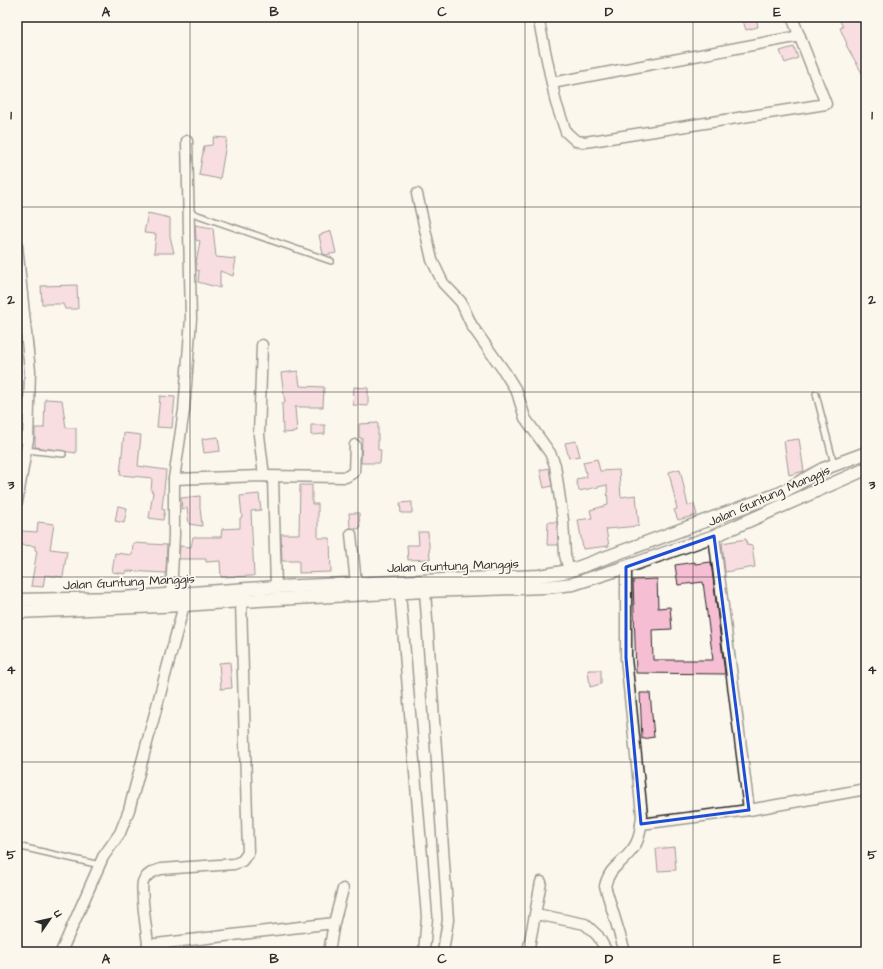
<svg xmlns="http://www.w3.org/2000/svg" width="883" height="969" font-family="'Architects Daughter',sans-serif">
  <rect width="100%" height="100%" fill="#fbf7ec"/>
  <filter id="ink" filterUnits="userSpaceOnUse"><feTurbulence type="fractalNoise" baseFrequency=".025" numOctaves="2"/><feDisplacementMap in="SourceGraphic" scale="8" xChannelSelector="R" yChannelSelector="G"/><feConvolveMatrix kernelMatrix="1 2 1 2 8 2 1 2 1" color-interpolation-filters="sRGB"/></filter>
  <g filter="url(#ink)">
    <g fill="#f6bed3" stroke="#2b2b2b">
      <polygon points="756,17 758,27 746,30 743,21"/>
      <polygon points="838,17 857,17 866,35 866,80 846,45 847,44 840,28 843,27"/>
      <polygon points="794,47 798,58 785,63 780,51"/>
      <polygon points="214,137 227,138 220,179 199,175 204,146 212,145"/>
      <polygon points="148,213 170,218 170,236 174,253 154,253 156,234 144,233"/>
      <polygon points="195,225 213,228 216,257 236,259 233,276 220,271 220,288 198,282 199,271 196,270 196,263 200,241 196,240"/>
      <polygon points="331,231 336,253 326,255 323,254 319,235"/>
      <polygon points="77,285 78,309 65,309 63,304 42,304 41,286"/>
      <polygon points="298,371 300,386 324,387 323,407 295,407 297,432 283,433 282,403 285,403 281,373"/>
      <polygon points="354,387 368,388 368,406 353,405"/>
      <polygon points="160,396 175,397 172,428 157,427"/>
      <polygon points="45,399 62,400 66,428 76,428 76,453 35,447 35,428 44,428"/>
      <polygon points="378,423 378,450 381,450 380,463 361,463 362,438 359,438 359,424"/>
      <polygon points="311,425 325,425 325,434 311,435"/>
      <polygon points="124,433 141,435 138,466 166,470 162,509 165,510 163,520 149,518 153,492 151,491 152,478 120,475"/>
      <polygon points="218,437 220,451 204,453 202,439"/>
      <polygon points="799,439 804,471 789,475 784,441"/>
      <polygon points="576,441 580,456 569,458 565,443"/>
      <polygon points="597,459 600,471 619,470 621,497 636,495 639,526 606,529 609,546 583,549 578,520 592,518 590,510 608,505 607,485 579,491 576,479 587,477 583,462"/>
      <polygon points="549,468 552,486 544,488 540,470"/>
      <polygon points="680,469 688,506 694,504 697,515 678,520 674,510 677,509 669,472"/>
      <polygon points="300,485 312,485 312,504 318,504 318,538 330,538 331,572 299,573 299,561 282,561 281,534 299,534"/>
      <polygon points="259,494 261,510 251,511 254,576 221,577 220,561 206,562 206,559 179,559 180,546 191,547 193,537 221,537 222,529 240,528 240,518 242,517 240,496"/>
      <polygon points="200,496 200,507 202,526 189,524 187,508 182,509 181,498"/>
      <polygon points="412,502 412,513 401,513 400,503"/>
      <polygon points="118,506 127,508 124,523 115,521"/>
      <polygon points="349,513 359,513 360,529 350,528"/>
      <polygon points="38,522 54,524 50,549 67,551 63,577 45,575 43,587 31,586 37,551 35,550 35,546 20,545 21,531 37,532"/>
      <polygon points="548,522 557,522 558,545 547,545"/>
      <polygon points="418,532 428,532 430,559 408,560 407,545 419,545"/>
      <polygon points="746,539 747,545 752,546 755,567 725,572 722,543"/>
      <polygon points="133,543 167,545 166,573 126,571 126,574 112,572 115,553 132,555"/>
      <polygon points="695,562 695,564 711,562 725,674 636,673 633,580 657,579 658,608 670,607 672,629 652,630 653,660 713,660 703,582 678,585 675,565"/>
      <polygon points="230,662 232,688 221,689 219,663"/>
      <polygon points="588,670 601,670 601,684 590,687"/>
      <polygon points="640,693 650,693 654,737 642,739"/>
      <polygon points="674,847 676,870 658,871 656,849"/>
    </g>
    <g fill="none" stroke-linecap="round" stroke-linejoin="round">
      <defs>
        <g id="service">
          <polyline points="189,212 331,261"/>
          <polyline points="816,394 834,464"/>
          <polyline points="26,450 63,454"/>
          <polyline points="17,846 100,865"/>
        </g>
        <g id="minor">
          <polyline points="538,17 556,103 566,132 576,141 585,142 826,104 792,17"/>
          <polyline points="552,83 800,36"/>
          <polyline points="417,194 432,260 443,283 461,302 472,326 504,371 517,392 525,418 550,453 555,465 563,520 565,555 569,571"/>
          <polyline points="17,246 30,371 28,439 17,502"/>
          <polyline points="262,345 259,435 264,476"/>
          <polyline points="17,437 28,439"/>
          <polyline points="273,477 276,587"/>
          <polyline points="174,479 264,476 346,477 354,472 355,445"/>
          <polyline points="351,534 356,584"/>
          <polyline points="714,536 749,810"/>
          <polyline points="425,591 448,920 443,952"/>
          <polyline points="400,593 427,917 424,952"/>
          <polyline points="171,595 174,535 174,479 184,410 191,319 187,141"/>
          <polyline points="641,824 749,810 866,789"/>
          <polyline points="536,914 585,924 598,936 607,952"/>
          <polyline points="334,923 343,889"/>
          <path d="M148 945C147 932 140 891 143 882 146 874 154 871 161 869L234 864 242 861 248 853 241 601"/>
          <polyline points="61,952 103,857 120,833 129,810 184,605"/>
          <polyline points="149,952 148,945 334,923 329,952"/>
          <polyline points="528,952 541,882"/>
          <path d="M625 952 605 886C610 866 620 866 631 851 640 841 641 828 642 815L626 658V567"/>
        </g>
        <g id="tertiary">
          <polyline points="17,600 123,598 276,587 539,576 569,571 781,493 823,469 866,453"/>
          <polyline points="17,612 184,605 241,601 425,591 546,587 573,584 626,567 714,536 866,469"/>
        </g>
      </defs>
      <use href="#service" stroke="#2b2b2b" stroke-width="8"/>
      <use href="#minor" stroke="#2b2b2b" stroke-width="13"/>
      <use href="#tertiary" stroke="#2b2b2b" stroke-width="15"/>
      <use href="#service" stroke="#fbf7ec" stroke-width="5"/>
      <use href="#minor" stroke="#fbf7ec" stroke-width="10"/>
      <use href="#tertiary" stroke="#fbf7ec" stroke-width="12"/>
    </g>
  </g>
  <path d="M0 0H883V969H0ZM714 536 749 810 641 824 626 658V567Z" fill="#fbf7ec" fill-opacity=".55" fill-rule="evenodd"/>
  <path fill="none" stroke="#1d4ed8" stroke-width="3" stroke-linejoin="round" d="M714 536 749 810 641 824 626 658V567Z"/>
  <path fill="none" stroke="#2b2b2b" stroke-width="1" stroke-opacity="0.55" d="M190 17V952M358 17V952M525 17V952M693 17V952M17 207H866M17 392H866M17 577H866M17 762H866"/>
  <g text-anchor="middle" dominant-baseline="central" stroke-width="3.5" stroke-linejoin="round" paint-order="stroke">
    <g font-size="13" fill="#2b2b2b" stroke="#fbf7ec">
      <text transform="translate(769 496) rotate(-24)">Jalan Guntung Manggis</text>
      <text transform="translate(453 566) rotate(-2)">Jalan Guntung Manggis</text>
      <text transform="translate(129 582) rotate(-3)">Jalan Guntung Manggis</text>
    </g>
  </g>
  <rect width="883" height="969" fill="none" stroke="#fbf7ec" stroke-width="44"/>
  <g transform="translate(50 919) rotate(56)" stroke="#fbf7ec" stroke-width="3" paint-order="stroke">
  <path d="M0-3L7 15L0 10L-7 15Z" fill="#2b2b2b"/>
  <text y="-6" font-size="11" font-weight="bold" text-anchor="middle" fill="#2b2b2b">U</text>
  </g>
  <rect x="22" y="22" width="839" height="925" fill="none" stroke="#2b2b2b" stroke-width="1.5"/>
  <g font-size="13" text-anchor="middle" font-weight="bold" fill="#2b2b2b">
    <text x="106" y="16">A</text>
    <text x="274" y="16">B</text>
    <text x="442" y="16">C</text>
    <text x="609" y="16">D</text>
    <text x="777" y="16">E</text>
    <text x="11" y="119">1</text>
    <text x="872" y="119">1</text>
    <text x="11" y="304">2</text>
    <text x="872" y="304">2</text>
    <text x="11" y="489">3</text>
    <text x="872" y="489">3</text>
    <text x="11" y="674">4</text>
    <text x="872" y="674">4</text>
    <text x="11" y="859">5</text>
    <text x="872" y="859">5</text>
    <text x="106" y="963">A</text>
    <text x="274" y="963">B</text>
    <text x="442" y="963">C</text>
    <text x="609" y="963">D</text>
    <text x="777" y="963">E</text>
  </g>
</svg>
